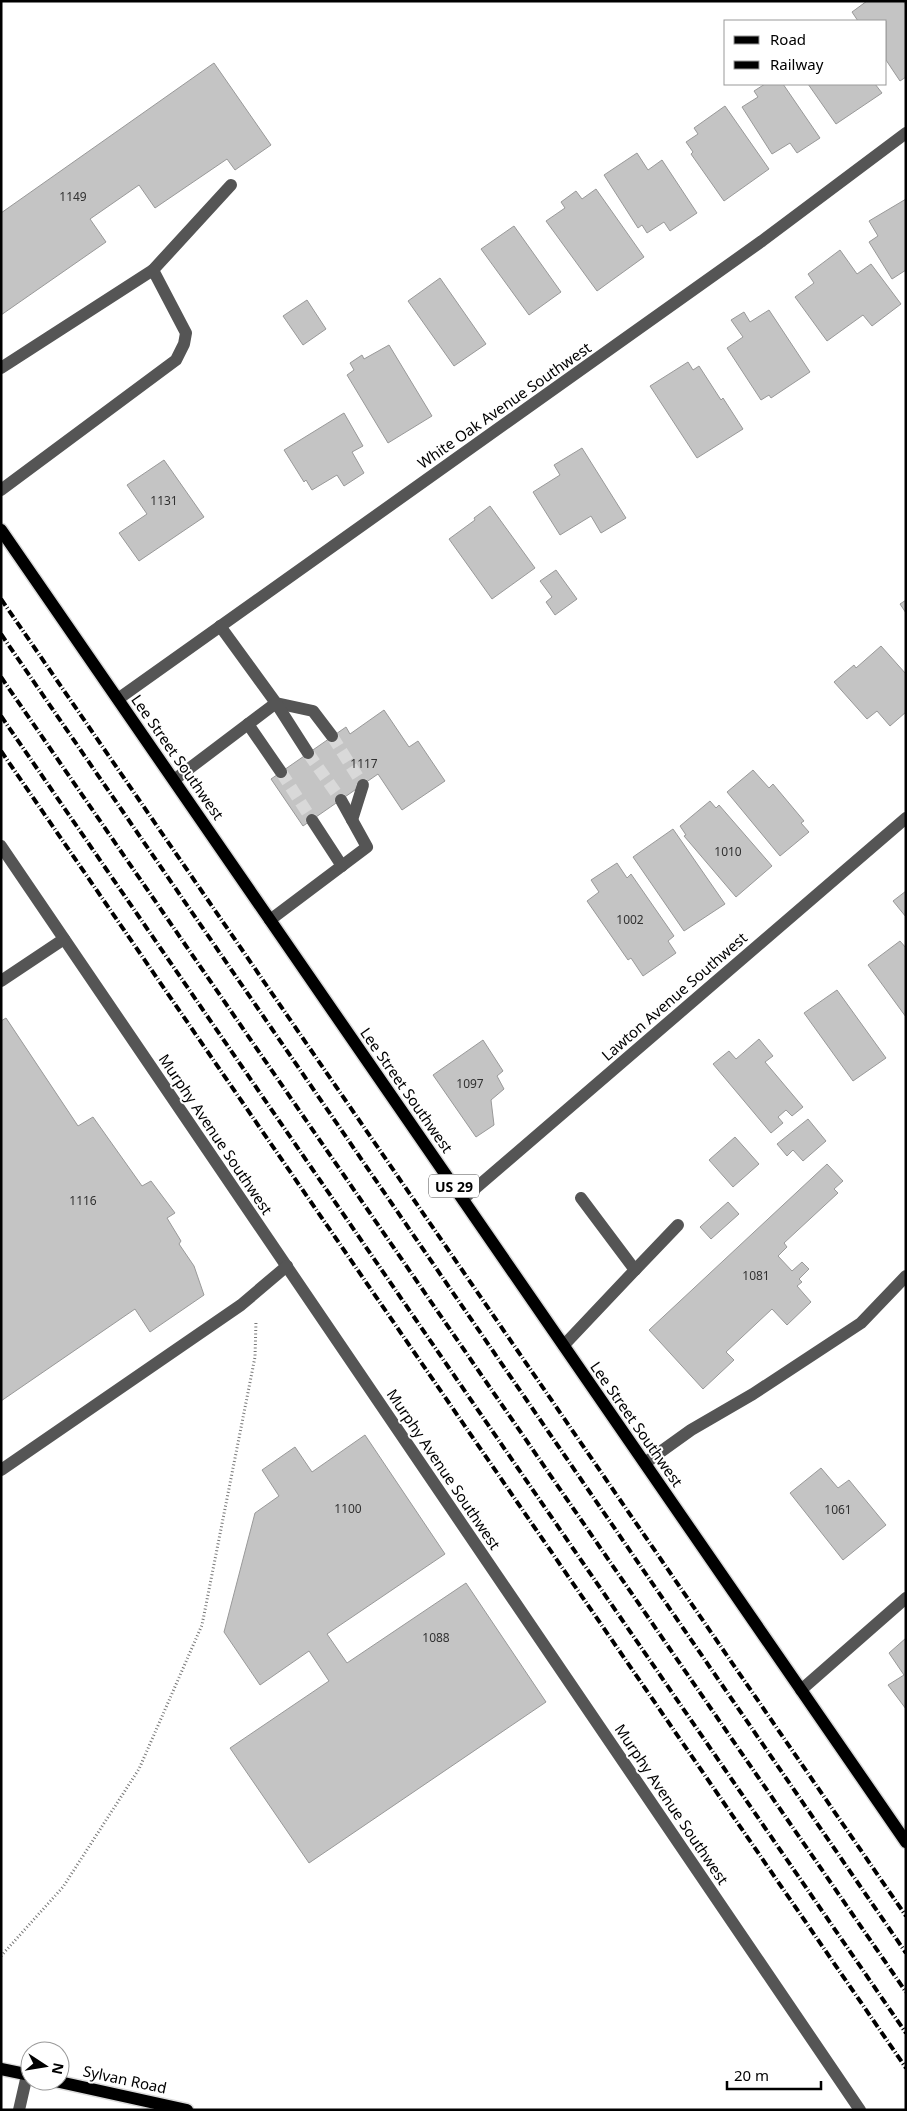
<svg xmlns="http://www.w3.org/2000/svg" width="907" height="2111" font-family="'Noto Sans',sans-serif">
  <rect width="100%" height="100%" fill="#fff"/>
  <g fill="#c4c4c4" stroke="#999">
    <polygon points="867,1 903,1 906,5 906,77 900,81 886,60 886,21 858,21 852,12"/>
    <polygon points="214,63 271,145 235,170 227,159 155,208 139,185 90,219 106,242 1,315 1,213"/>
    <polygon points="765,84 783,84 820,138 797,153 790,143 772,154 742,107 758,97 754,91"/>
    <polygon points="808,84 875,84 882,93 836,124"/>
    <polygon points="725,106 769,169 724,201 691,154 693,152 686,142 698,134 694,128"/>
    <polygon points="637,153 648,170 662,160 697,213 670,231 664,222 647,233 642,225 638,228 604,175"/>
    <polygon points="596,189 644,257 597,291 546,221 565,208 561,202 576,191 582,199"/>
    <polygon points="906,199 906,270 892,279 869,242 878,236 869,221"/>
    <polygon points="514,226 561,292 529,315 481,249"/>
    <polygon points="840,250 857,274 871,264 901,304 872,326 863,315 827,341 795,297 814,283 808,274"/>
    <polygon points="440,278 486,344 454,366 408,301"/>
    <polygon points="307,300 326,329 303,345 283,316"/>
    <polygon points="769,310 810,372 771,398 769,395 761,400 727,348 743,337 731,320 744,312 750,322"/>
    <polygon points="389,345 432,416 388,443 347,375 354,370 350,363 362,355 364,359"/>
    <polygon points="688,362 693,370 699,366 721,400 723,398 743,429 697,458 650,386"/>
    <polygon points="344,413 363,446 352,452 364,473 344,486 337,475 312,490 306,480 304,482 284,450"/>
    <polygon points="582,448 626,518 601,533 591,516 560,535 533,492 560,475 554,465"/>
    <polygon points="164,460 204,517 139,561 119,533 147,514 127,485"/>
    <polygon points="490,506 535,568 492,599 449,539 475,520 474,518"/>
    <polygon points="556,570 577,599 555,615 546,602 552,597 540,581"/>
    <polygon points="906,600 906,613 900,604"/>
    <polygon points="881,646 906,674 906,712 890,726 877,711 867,719 834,682 854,665 856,668"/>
    <polygon points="384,710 409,747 418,741 445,781 402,810 378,774 303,826 271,779 346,727 350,734"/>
    <polygon points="753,770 769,788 773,784 804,821 801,823 809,832 780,856 727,792"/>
    <polygon points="710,801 716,808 719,805 772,866 736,897 684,836 686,835 680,826"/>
    <polygon points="673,829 725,904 684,931 633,857"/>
    <polygon points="617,863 627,878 631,874 674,936 668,941 676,953 643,976 631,958 628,960 587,901 599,892 591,880"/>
    <polygon points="906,891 906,917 893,901"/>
    <polygon points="900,941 906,948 906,1017 868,965"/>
    <polygon points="837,990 886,1058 853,1081 804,1013"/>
    <polygon points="6,1018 78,1126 93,1117 142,1186 151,1181 175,1213 167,1218 181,1241 179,1244 194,1266 204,1295 150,1332 135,1309 1,1401 1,1021"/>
    <polygon points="759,1039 773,1056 765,1062 803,1107 792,1116 786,1110 778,1117 783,1123 771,1133 713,1064 729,1051 736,1059"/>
    <polygon points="483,1040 503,1071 497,1076 504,1089 491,1100 494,1125 476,1137 433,1075"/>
    <polygon points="808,1119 826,1141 803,1161 793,1150 787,1156 777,1144"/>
    <polygon points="735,1137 759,1164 733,1187 709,1160"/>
    <polygon points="827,1164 843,1181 834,1189 838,1193 784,1243 787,1247 778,1256 792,1271 802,1262 809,1269 799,1279 802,1282 797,1286 811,1302 787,1325 772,1309 726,1352 734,1360 703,1389 649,1330"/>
    <polygon points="728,1202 739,1214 711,1239 700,1227"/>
    <polygon points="365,1435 445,1554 327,1634 347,1663 466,1583 546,1702 309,1863 230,1748 329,1681 309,1651 260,1685 224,1632 255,1513 279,1496 262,1470 295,1447 312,1472"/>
    <polygon points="821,1468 838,1488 849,1480 886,1525 843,1560 790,1493"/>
    <polygon points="906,1638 906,1709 888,1685 904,1675 889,1653"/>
  </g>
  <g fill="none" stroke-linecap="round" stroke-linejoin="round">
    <g stroke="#d9d9d9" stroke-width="12" stroke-dasharray="12 6" stroke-linecap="butt">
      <polyline points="332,736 363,785"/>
      <polyline points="308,753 341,800"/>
      <polyline points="281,772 312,820"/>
    </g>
    <defs>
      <g id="major">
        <polyline points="1,530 906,1842"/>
        <polyline points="1,2069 30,2075"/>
        <polyline points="55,2081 187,2110"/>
      </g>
    </defs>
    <use href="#major" stroke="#dbdbdb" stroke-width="15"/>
    <polyline stroke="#777" stroke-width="3" stroke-dasharray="1 2.5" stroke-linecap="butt" points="1,1956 63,1887 139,1769 202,1625 255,1357 256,1321"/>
    <g stroke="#555" stroke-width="12">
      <polyline points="153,270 231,185"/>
      <polyline points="1,368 153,270 186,333 184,344 176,360 1,490"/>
      <polyline points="220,626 276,703 313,711 332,736"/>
      <polyline points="118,699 762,241 906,133"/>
      <polyline points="248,724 281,772"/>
      <polyline points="174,780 276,703 308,753"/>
      <polyline points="312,820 342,866"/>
      <polyline points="352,820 363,785"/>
      <polyline points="1,846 860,2110"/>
      <polyline points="270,920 367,847 341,800"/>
      <polyline points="1,981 64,939"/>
      <polyline points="463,1199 906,818"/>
      <polyline points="635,1270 678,1225"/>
      <polyline points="564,1345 635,1270 581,1198"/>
      <polyline points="645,1463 691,1430 753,1394 861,1323 906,1276"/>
      <polyline points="1,1470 241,1305 287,1266"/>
      <polyline points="801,1690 906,1598"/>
      <polyline points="19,2110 27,2075"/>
    </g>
    <use href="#major" stroke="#000" stroke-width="12"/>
    <g stroke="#000" stroke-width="4" stroke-dasharray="8 2.5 1 2.5" stroke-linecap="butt">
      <polyline points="1,599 906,1916"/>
      <polyline points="1,634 906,1953"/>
      <polyline points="1,677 906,1992"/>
      <polyline points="1,716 906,2033"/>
      <polyline points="1,751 906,2068"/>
    </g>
  </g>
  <g text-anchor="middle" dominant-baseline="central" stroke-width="4" stroke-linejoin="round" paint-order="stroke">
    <g font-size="12" fill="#313131">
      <text x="73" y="196">1149</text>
      <text x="164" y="500">1131</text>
      <text x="364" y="763">1117</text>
      <text x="728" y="851">1010</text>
      <text x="630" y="919">1002</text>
      <text x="470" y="1083">1097</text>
      <text x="83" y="1200">1116</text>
      <text x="756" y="1275">1081</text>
      <text x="348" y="1508">1100</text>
      <text x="838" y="1509">1061</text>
      <text x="436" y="1637">1088</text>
    </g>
    <rect fill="#fff" stroke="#4c4c4c" stroke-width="1" x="429" y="1174.5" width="50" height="23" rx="4"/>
    <g font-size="14" font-weight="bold" fill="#000">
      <text x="454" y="1186">US 29</text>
    </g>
    <g font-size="15" fill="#000" stroke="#fff">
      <text transform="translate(504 405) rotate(-35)">White Oak Avenue Southwest</text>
      <text transform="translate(178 757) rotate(55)">Lee Street Southwest</text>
      <text transform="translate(674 996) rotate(-41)">Lawton Avenue Southwest</text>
      <text transform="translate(407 1090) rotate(55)">Lee Street Southwest</text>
      <text transform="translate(216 1134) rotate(56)">Murphy Avenue Southwest</text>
      <text transform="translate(637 1424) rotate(55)">Lee Street Southwest</text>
      <text transform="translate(444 1469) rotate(56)">Murphy Avenue Southwest</text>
      <text transform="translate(672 1804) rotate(56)">Murphy Avenue Southwest</text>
      <text transform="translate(125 2079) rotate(12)">Sylvan Road</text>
    </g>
  </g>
  <rect width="907" height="2111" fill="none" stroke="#000000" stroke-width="5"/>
  <rect x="724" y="20" width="162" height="65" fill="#ffffff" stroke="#999999"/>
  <rect x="734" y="36" width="25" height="8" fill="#000000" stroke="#999999"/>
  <text x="770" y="45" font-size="15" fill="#000000">Road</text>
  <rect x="734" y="61" width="25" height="8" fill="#000000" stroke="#999999"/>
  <text x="770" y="70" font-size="15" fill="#000000">Railway</text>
  <g transform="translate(45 2066) rotate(102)"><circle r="24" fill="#ffffff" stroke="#999999"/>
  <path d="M0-4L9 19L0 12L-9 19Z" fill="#000000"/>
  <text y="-8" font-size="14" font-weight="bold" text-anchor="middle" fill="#000000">N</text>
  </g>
  <path d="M727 2081v8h94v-8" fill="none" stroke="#000000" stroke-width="2.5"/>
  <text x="734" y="2081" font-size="15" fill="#000000" stroke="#ffffff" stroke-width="4" paint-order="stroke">20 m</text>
</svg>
